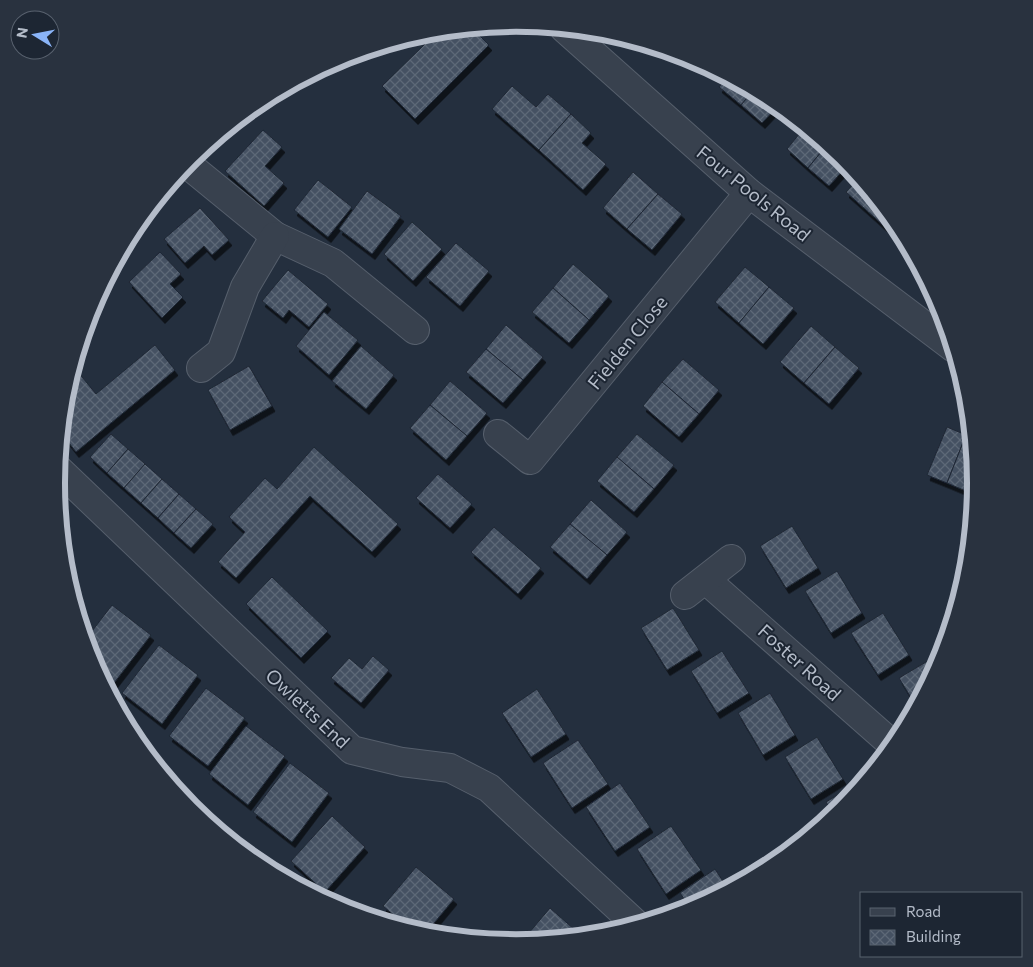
<svg xmlns="http://www.w3.org/2000/svg" width="1033" height="967" font-family="Commissioner,sans-serif">
  <defs>
    <pattern id="building-cross-hatch" width="8" height="8" patternUnits="userSpaceOnUse" patternTransform="scale(1.25)"><rect width="8" height="8" fill="#455162"/><path d="M0 0l8 8M0 8l8-8" fill="none" stroke="#5d6877"/></pattern>
    <filter id="shadow"><feDropShadow dx="3" dy="5.5" stdDeviation="0" flood-color="#0009"/></filter>
  </defs>
  <rect width="100%" height="100%" fill="#242f3e"/>
  <g fill="url(#building-cross-hatch)" stroke="#1f2835" filter="url(#shadow)">
    <polygon points="472,28 489,45 415,119 382,86 426,43 418,35 427,33"/>
    <polygon points="727,77 753,91 741,105 719,87"/>
    <polygon points="512,86 536,107 548,94 571,114 539,150 492,109"/>
    <polygon points="753,91 778,106 762,123 741,105"/>
    <polygon points="571,114 591,133 582,143 606,164 583,190 539,150"/>
    <polygon points="804,128 826,146 808,168 787,149"/>
    <polygon points="263,130 282,147 265,166 284,183 264,206 225,171"/>
    <polygon points="826,146 847,166 829,186 808,168"/>
    <polygon points="633,172 658,194 627,229 603,208"/>
    <polygon points="858,179 891,219 884,226 846,192"/>
    <polygon points="318,180 352,207 328,237 294,210"/>
    <polygon points="367,191 401,216 372,254 339,229"/>
    <polygon points="658,194 682,214 652,250 627,229"/>
    <polygon points="200,208 229,240 212,255 204,246 185,263 164,239"/>
    <polygon points="412,222 442,249 413,281 384,254"/>
    <polygon points="900,229 911,251 894,236"/>
    <polygon points="456,243 489,271 460,306 426,277"/>
    <polygon points="160,252 181,274 170,284 183,297 162,318 129,282"/>
    <polygon points="573,264 609,296 589,320 553,288"/>
    <polygon points="745,267 769,287 739,323 715,302"/>
    <polygon points="288,270 328,304 309,327 289,310 283,318 262,301"/>
    <polygon points="769,287 794,308 763,344 739,323"/>
    <polygon points="553,288 589,320 569,343 532,312"/>
    <polygon points="324,312 358,340 329,375 296,346"/>
    <polygon points="506,325 543,357 523,380 486,349"/>
    <polygon points="811,326 835,347 804,383 780,362"/>
    <polygon points="155,345 175,370 76,452 62,434 66,394 74,367 96,394"/>
    <polygon points="361,346 394,375 366,409 332,381"/>
    <polygon points="835,347 859,368 829,404 804,383"/>
    <polygon points="486,349 523,380 503,403 466,372"/>
    <polygon points="683,359 719,390 699,414 662,382"/>
    <polygon points="249,366 272,406 230,430 208,390"/>
    <polygon points="450,381 487,413 467,436 430,405"/>
    <polygon points="662,382 699,414 679,437 643,406"/>
    <polygon points="430,405 467,436 446,460 410,428"/>
    <polygon points="947,427 966,435 947,483 927,475"/>
    <polygon points="111,434 128,449 107,473 90,457"/>
    <polygon points="637,434 674,465 654,489 617,457"/>
    <polygon points="966,435 972,437 975,469 966,491 947,483"/>
    <polygon points="314,447 398,524 372,552 310,496 236,578 218,562 245,532 229,517 265,478 277,489"/>
    <polygon points="128,449 145,464 124,488 107,473"/>
    <polygon points="617,457 654,489 634,512 597,481"/>
    <polygon points="145,464 162,479 141,503 124,488"/>
    <polygon points="438,474 472,504 450,528 416,498"/>
    <polygon points="162,479 179,494 158,518 141,503"/>
    <polygon points="179,494 196,509 174,533 158,518"/>
    <polygon points="591,500 627,532 607,555 570,524"/>
    <polygon points="196,509 213,524 191,548 174,533"/>
    <polygon points="570,524 607,555 587,579 550,547"/>
    <polygon points="792,526 818,568 786,588 760,546"/>
    <polygon points="494,527 541,568 518,594 471,552"/>
    <polygon points="837,571 862,613 831,633 805,591"/>
    <polygon points="272,577 328,631 301,658 246,604"/>
    <polygon points="112,605 151,635 114,683 98,671 92,659 86,639"/>
    <polygon points="673,608 699,650 667,670 641,628"/>
    <polygon points="883,613 909,655 878,675 851,633"/>
    <polygon points="159,645 198,675 162,724 122,693"/>
    <polygon points="722,651 749,693 717,713 691,671"/>
    <polygon points="373,656 389,670 361,703 331,678 349,658 362,669"/>
    <polygon points="931,659 937,668 916,706 899,678"/>
    <polygon points="206,688 245,718 208,766 169,736"/>
    <polygon points="537,689 566,734 531,757 502,713"/>
    <polygon points="770,693 795,735 763,755 738,713"/>
    <polygon points="246,726 285,756 248,805 209,774"/>
    <polygon points="817,737 843,779 811,799 785,757"/>
    <polygon points="578,740 608,784 572,808 543,763"/>
    <polygon points="290,763 329,793 292,842 253,812"/>
    <polygon points="620,783 650,827 615,851 586,807"/>
    <polygon points="857,783 859,787 841,809 834,815 826,802"/>
    <polygon points="332,816 365,847 325,892 291,861"/>
    <polygon points="671,826 701,870 666,894 637,849"/>
    <polygon points="416,867 454,899 425,934 411,930 383,906"/>
    <polygon points="715,869 728,889 691,909 680,893"/>
    <polygon points="550,908 583,937 526,942 523,940"/>
  </g>
  <g fill="none" stroke-linecap="round" stroke-linejoin="round">
    <defs>
      <g id="minor">
        <polyline points="564,28 749,193 954,348"/>
        <polyline points="187,164 275,236 333,263 415,330"/>
        <polyline points="201,368 221,352 245,287 275,236"/>
        <polyline points="498,434 530,460 749,193"/>
        <polyline points="58,469 352,750 402,762 450,768 489,788 637,925"/>
        <polyline points="706,580 893,745"/>
        <polyline points="685,595 731,559"/>
      </g>
    </defs>
    <use href="#minor" stroke="#565f6c" stroke-width="30"/>
    <use href="#minor" stroke="#38414e" stroke-width="28"/>
  </g>
  <g text-anchor="middle" dominant-baseline="central" stroke-width="4" stroke-linejoin="round" paint-order="stroke">
    <g font-size="19" fill="#b4bcc9" stroke="#1d2633">
      <text transform="translate(754 193) rotate(39)">Four Pools Road</text>
      <text transform="translate(627 342) rotate(-51)">Fielden Close</text>
      <text transform="translate(800 662) rotate(42)">Foster Road</text>
      <text transform="translate(308 708) rotate(43)">Owletts End</text>
    </g>
  </g>
  <path d="M0 0H1033V967H0ZM65 483a451 451 0 1 1 902 0a451 451 0 1 1-902 0Z" fill="#29323f" fill-rule="evenodd"/>
  <path fill="none" stroke="#b4bcc9" stroke-width="6" d="M65 483a451 451 0 1 1 902 0a451 451 0 1 1-902 0Z"/>
  <rect x="860" y="892" width="162" height="65" fill="#1d2633" stroke="#59626f"/>
  <rect x="870" y="908" width="25" height="8" fill="#38414e" stroke="#59626f"/>
  <text x="906" y="917" font-size="15" fill="#b4bcc9">Road</text>
  <rect x="870" y="930" width="25" height="15" fill="url(#building-cross-hatch)" stroke="#59626f"/>
  <text x="906" y="942" font-size="15" fill="#b4bcc9">Building</text>
  <g transform="translate(35 35) rotate(280)"><circle r="24" fill="#1d2633" stroke="#59626f"/>
  <path d="M0-4L9 19L0 12L-9 19Z" fill="#8ab4f8"/>
  <text y="-8" font-size="14" font-weight="bold" text-anchor="middle" fill="#b4bcc9">N</text>
  </g>
</svg>
